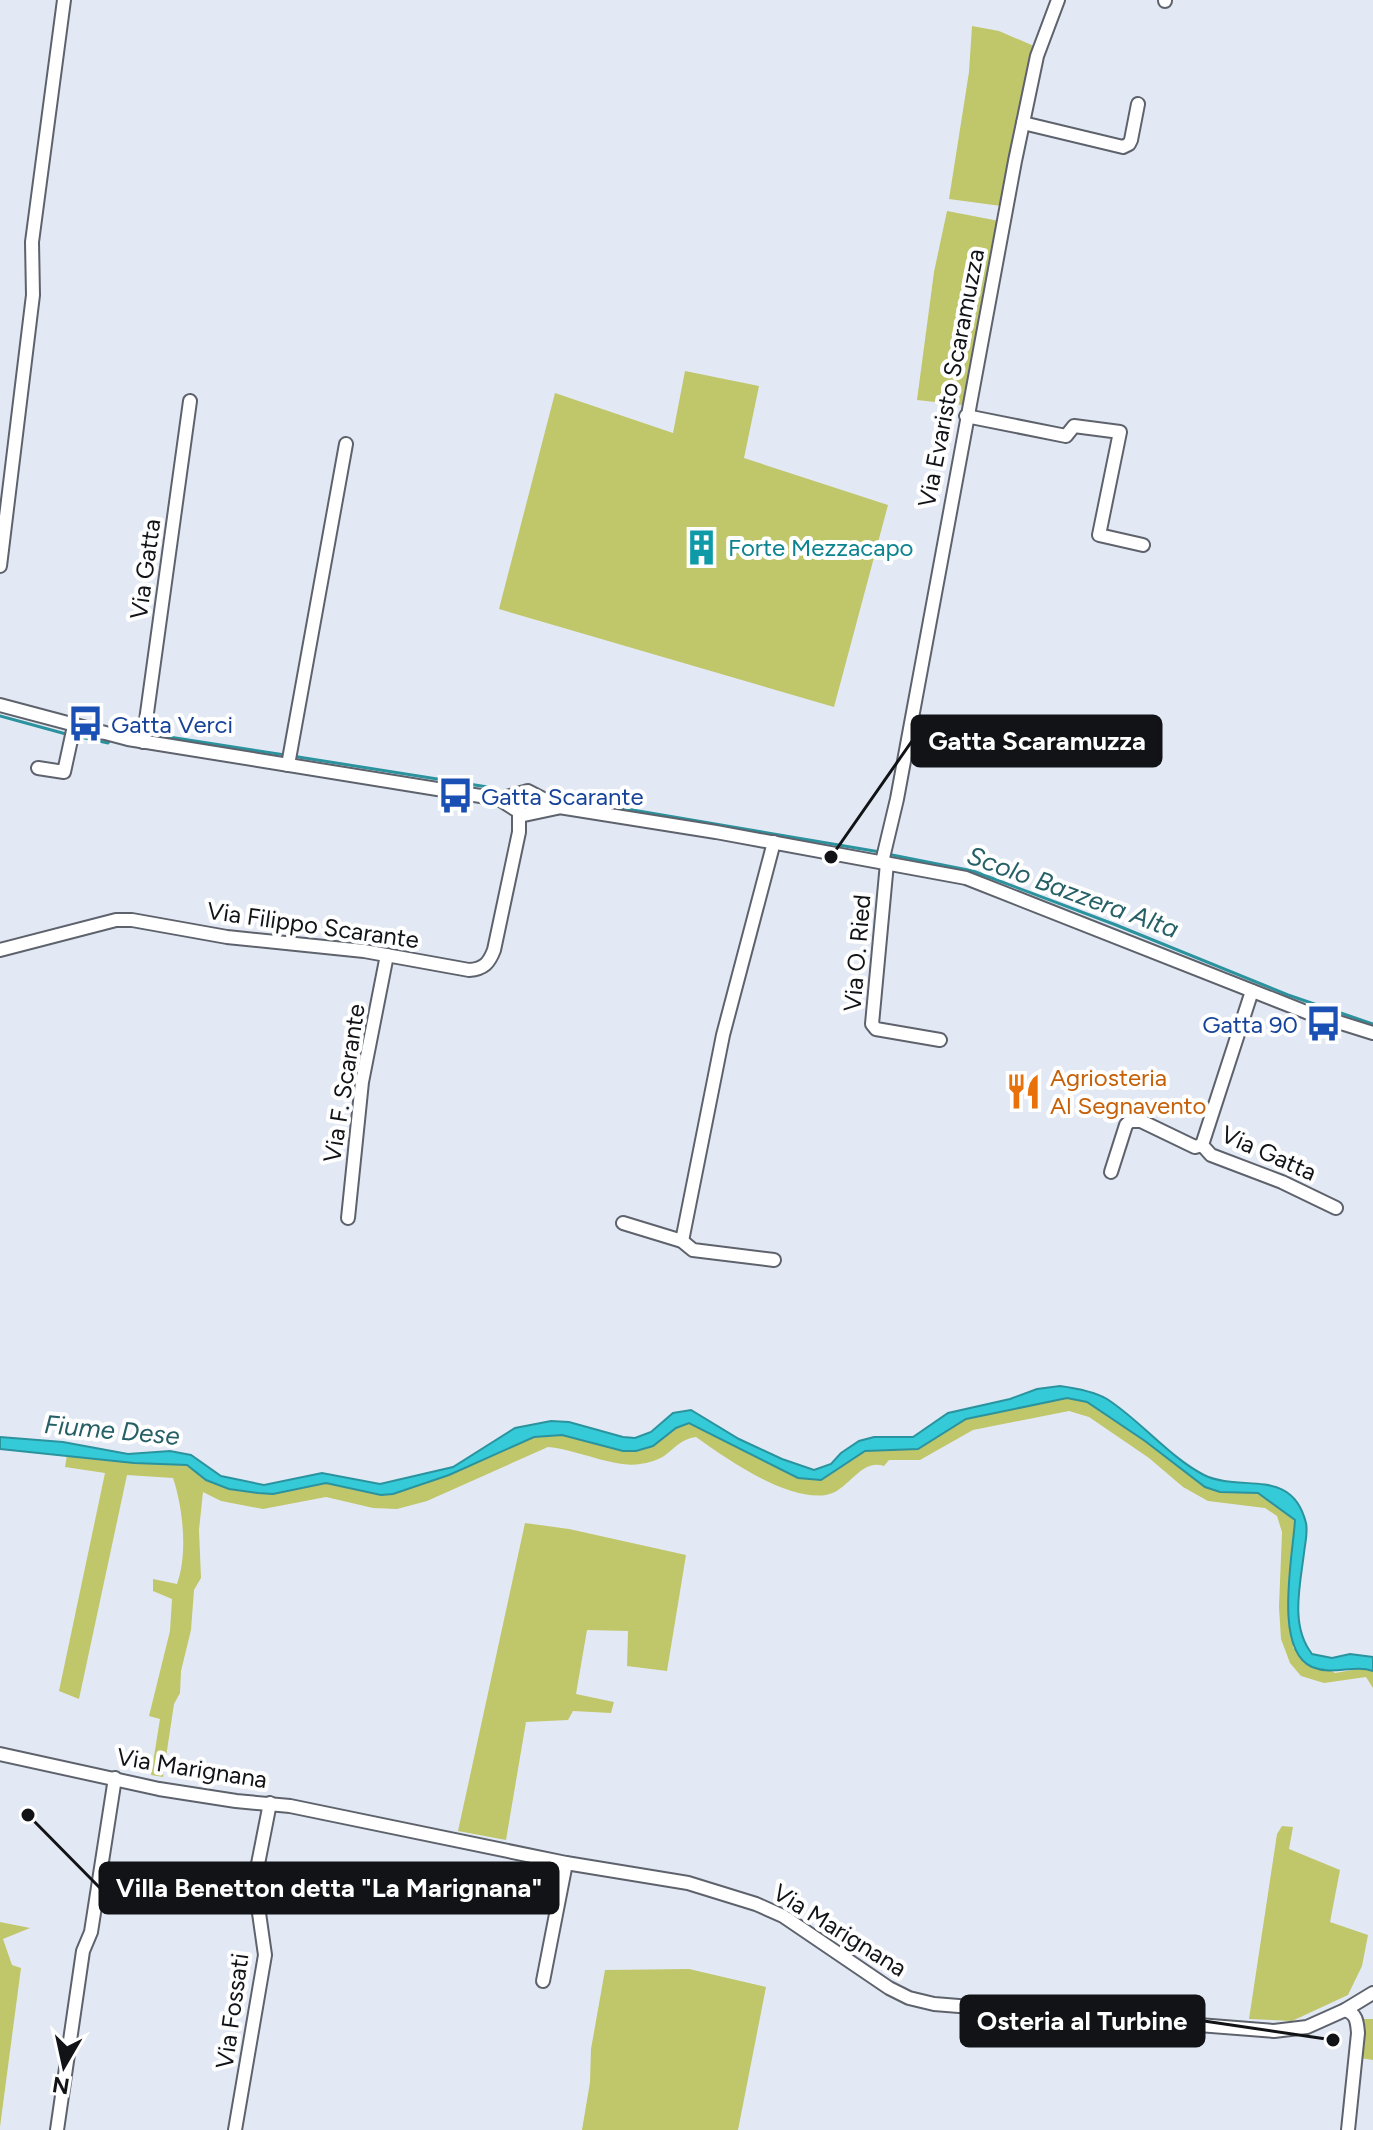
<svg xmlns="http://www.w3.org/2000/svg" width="1373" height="2130" font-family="Figtree,sans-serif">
  <rect width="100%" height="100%" fill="#e3e9f4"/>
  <g fill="#c0c66a">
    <polygon points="972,26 999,31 1034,46 1001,206 949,199 969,72"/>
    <polygon points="947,211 999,221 963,405 917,400 934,272"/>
    <polygon points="685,371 759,386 744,458 888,505 834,707 499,609 555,393 673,433"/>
    <path d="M1067 1398 1087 1402 1221 1492 1258 1493 1295 1520 1293 1648 1335 1673 1364 1668 1373 1671V1688L1366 1677 1324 1683 1301 1676 1290 1663 1281 1639 1279 1607 1282 1532 1277 1516 1265 1508 1208 1501 1183 1487 1149 1458 1089 1417 1069 1411 973 1430 920 1460H889L884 1466C860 1458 849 1491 826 1495 786 1501 727 1459 696 1437 681 1439 675 1448 664 1456 658 1460 648 1463 640 1464 618 1469 575 1449 548 1447L427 1501 397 1509 373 1508 326 1497 263 1509 221 1501 203 1492 199 1530 201 1578 194 1590 191 1630 181 1671 180 1693 174 1704 163 1777 151 1775 160 1719 149 1716 170 1631 172 1599 153 1591V1579L177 1584C188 1554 183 1508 173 1478L127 1475 79 1699 59 1691 105 1473 65 1467 67 1455 134 1463 187 1465 206 1480 229 1489 326 1483 381 1495 393 1494 449 1475 534 1436 562 1435 623 1451 653 1446 676 1428 689 1423 821 1480 865 1451 917 1449 966 1419Z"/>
    <polygon points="525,1523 569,1529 686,1555 667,1671 627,1666 628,1631 587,1630 576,1694 614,1702 611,1713 573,1711 568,1720 526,1722 506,1840 458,1831"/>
    <polygon points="1282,1826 1293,1827 1289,1849 1340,1870 1330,1922 1368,1935 1362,1966 1348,1995 1292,2021 1249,2019 1277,1834"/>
    <polygon points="0,1922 30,1928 3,1939 12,1965 21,1968 0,2127"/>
    <polygon points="689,1969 766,1987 738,2130 582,2130 590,2082 591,2049 605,1970"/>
    <polygon points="1360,2019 1373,2019 1373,2060 1360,2058"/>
  </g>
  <path fill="#34cad8" stroke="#2a939e" stroke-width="2" d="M1060 1386C1075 1388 1093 1391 1107 1399 1141 1421 1168 1456 1204 1475 1241 1493 1292 1466 1306 1523 1308 1532 1305 1544 1304 1553 1300 1586 1290 1626 1312 1654L1332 1658 1350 1654 1373 1657V1671C1353 1664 1334 1676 1312 1667 1273 1650 1293 1555 1295 1520L1258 1493 1220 1492 1205 1487 1145 1441 1087 1402 1067 1398 966 1419 918 1449 865 1451 821 1480 798 1478 689 1423 676 1428 653 1446 636 1451H623L562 1435 534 1437 449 1475 393 1494 381 1495 326 1483 273 1494 258 1493 229 1489 206 1480 187 1465 134 1463 0 1449V1437L63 1442 128 1454 170 1451 191 1455 221 1476 264 1485 322 1473 380 1484 453 1467 515 1428 551 1421 569 1422 623 1437 635 1438 651 1432 673 1413 691 1410 739 1439 782 1459 814 1470 831 1464 841 1453 859 1441 874 1437H913L948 1413 1010 1399 1037 1389Z"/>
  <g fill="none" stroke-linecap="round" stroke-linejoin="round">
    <g stroke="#2a939e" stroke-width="3">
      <polyline points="0,716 66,734"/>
      <polyline points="115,730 142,733"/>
      <polyline points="150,734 285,755"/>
      <polyline points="76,736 108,743 110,740"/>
      <polyline points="292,756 494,788"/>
      <polyline points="562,798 880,852"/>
      <polyline points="887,854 973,871 1116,925 1288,995 1373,1024"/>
    </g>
    <defs>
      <g id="minor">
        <polyline points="1165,1 1165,0"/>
        <polyline points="1023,123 1123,147 1129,144 1131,140 1138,104"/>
        <polyline points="966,416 1066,436 1074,426 1120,432 1099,535 1143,545"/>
        <polyline points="0,566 33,295 32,242 64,0"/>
        <polyline points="0,705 128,739 499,799 524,815 557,808"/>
        <polyline points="143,742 190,401"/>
        <polyline points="288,765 346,444"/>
        <polyline points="38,768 64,772 74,726"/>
        <polyline points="499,799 528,791 559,807 716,832 966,878 1306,1012 1373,1033"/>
        <polyline points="882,862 897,799 1015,161 1037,56 1058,0"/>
        <polyline points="887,863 872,1024 876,1029 940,1040"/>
        <path d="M0 950 116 920H132L227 937 364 951 469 970C484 969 489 963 494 950L519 832V813"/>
        <polyline points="1252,991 1202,1145 1211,1155 1282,1182 1336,1208"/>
        <polyline points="1111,1172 1126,1125 1130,1121 1141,1121 1195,1147 1202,1145"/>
        <polyline points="348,1218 362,1082 387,955"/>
        <polyline points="623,1223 682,1241 693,1250 774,1260"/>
        <polyline points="682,1241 723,1035 774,842"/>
        <polyline points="0,1754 159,1789 236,1801 290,1806 566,1863 688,1883 756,1904 783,1916 889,1988 909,1998 934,2004 1274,2031 1307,2027 1345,2010 1373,1993"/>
        <polyline points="543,1981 566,1863"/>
        <path d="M1345 2010C1357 2014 1357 2022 1358 2033L1348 2130"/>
        <polyline points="57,2130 83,1951 91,1932 115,1778"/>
        <polyline points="235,2130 265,1955 257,1899 257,1869 270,1803"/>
      </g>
    </defs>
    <use href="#minor" stroke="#5d626c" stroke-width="16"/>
    <use href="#minor" stroke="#fff" stroke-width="12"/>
  </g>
  <defs>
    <symbol id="building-bare" viewBox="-9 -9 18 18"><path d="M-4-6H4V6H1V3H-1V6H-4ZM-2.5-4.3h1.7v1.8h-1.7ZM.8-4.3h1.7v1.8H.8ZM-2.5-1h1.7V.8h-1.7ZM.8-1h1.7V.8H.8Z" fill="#0f9aa8" stroke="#fff" stroke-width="2.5" paint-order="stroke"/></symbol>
    <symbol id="bus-bare" viewBox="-9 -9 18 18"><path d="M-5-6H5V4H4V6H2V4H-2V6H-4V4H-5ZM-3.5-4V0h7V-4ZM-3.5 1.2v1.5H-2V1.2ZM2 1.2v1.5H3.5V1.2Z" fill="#1a4fb4" stroke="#fff" stroke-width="2.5" paint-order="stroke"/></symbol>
    <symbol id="restaurant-bare" viewBox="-9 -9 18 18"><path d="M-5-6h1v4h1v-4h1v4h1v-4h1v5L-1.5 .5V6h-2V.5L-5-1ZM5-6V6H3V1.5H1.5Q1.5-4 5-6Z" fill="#e8710a" stroke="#fff" stroke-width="2.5" paint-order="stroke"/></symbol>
  </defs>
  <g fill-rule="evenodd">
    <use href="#building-bare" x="676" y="522" width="51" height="51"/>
    <use href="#bus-bare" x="60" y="698" width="51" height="51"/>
    <use href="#bus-bare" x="430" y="770" width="51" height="51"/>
    <use href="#bus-bare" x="1298" y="998" width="51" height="51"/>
    <use href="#restaurant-bare" x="998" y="1066" width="51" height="51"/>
  </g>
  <g text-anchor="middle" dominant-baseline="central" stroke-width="8" stroke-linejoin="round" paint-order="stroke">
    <g font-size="24" fill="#111317" stroke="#fff">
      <text transform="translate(951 378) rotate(-79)">Via Evaristo Scaramuzza</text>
      <text transform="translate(145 569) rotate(-82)">Via Gatta</text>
      <text transform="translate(313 925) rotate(8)">Via Filippo Scarante</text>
      <text transform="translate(857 953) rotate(-85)">Via O. Ried</text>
      <text transform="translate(344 1083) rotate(-81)">Via F. Scarante</text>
      <text transform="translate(1269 1153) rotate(24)">Via Gatta</text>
      <text transform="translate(192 1768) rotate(9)">Via Marignana</text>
      <text transform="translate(840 1930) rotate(32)">Via Marignana</text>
      <text transform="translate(232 2011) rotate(-82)">Via Fossati</text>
    </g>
    <g font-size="24" fill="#0d838f" stroke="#fff" text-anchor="start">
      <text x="728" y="547">Forte Mezzacapo</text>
    </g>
    <g font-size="24" fill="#164399" stroke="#fff" text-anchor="start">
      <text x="111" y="724">Gatta Verci</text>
      <text x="481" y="796">Gatta Scarante</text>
      <text x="1298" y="1024" text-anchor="end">Gatta 90</text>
    </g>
    <g font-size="24" fill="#c56008" stroke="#fff" text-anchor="start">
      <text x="1050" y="1077">Agriosteria<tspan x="1050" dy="28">Al Segnavento</tspan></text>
    </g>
    <g font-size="26" font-style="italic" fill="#266066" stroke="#fff">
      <text transform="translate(1073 892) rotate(20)">Scolo Bazzera Alta</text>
      <text transform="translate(112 1430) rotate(5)">Fiume Dese</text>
    </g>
  </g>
  <path fill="none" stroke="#111317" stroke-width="3" d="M831 857L912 741M28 1815L100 1888M1333 2040L1204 2021"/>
  <g fill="#111317" stroke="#fff" stroke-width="3">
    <circle cx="831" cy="857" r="8"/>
    <circle cx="28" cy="1815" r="8"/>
    <circle cx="1333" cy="2040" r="8"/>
  </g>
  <g fill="#111317" stroke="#111317" stroke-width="3">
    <rect x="912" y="716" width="249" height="50" rx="8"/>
    <rect x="100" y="1863" width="458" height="50" rx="8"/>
    <rect x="961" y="1996" width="243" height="50" rx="8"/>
  </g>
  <g font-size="26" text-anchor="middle" font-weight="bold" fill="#fff">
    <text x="1037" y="750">Gatta Scaramuzza</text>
    <text x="329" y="1897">Villa Benetton detta "La Marignana"</text>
    <text x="1082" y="2030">Osteria al Turbine</text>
  </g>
  <g transform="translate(64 2066) rotate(189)" stroke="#ffffff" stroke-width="6" paint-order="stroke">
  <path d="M0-6L14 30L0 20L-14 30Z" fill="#111317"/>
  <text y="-12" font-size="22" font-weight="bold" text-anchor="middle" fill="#111317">N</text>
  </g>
</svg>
